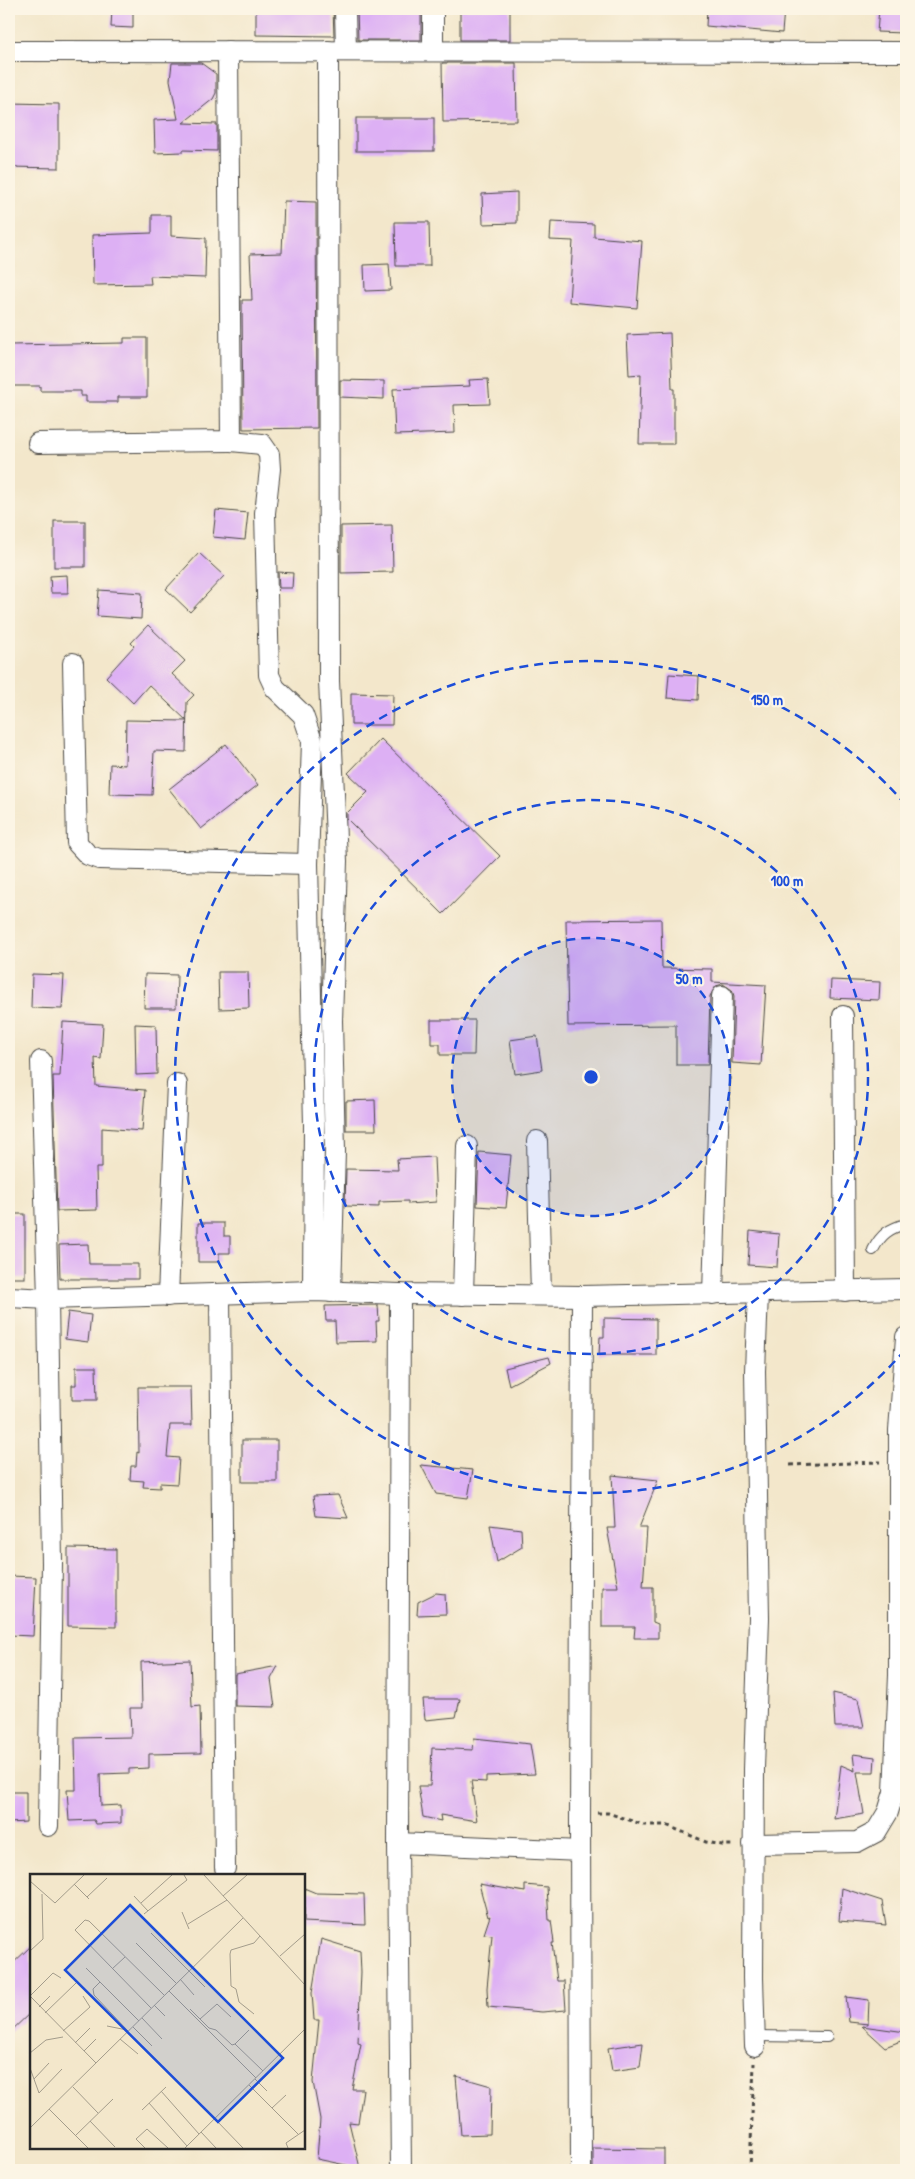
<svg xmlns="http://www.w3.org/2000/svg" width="915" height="2179" font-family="'Patrick Hand',sans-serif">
  <rect width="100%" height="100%" fill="#fcf5e5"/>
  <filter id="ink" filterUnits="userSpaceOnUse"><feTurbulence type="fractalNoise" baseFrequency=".02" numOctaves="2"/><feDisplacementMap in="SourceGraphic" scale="10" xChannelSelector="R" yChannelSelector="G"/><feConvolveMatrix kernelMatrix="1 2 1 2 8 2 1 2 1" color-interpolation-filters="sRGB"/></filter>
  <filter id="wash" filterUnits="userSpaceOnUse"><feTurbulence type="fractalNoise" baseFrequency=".0096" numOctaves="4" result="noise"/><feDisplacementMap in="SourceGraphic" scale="20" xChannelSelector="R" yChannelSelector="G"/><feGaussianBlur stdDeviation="1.12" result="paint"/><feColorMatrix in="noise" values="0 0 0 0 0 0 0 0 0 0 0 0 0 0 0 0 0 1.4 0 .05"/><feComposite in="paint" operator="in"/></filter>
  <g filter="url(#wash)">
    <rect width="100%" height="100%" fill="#f3e7cb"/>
    <g id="blocks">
      <g fill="#ddb0f4">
        <polygon points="112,9 133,9 133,28 111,27"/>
        <polygon points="256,9 333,9 334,36 256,35"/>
        <polygon points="357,9 421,9 421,40 358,40"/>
        <rect x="460" y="9" width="50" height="31"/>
        <polygon points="707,9 784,9 782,33 706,26"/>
        <polygon points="879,9 905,9 903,33 877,32"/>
        <polygon points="172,63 201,63 216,74 216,93 213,99 183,123 217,124 217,151 183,150 183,152 155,153 154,120 178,119 170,80"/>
        <polygon points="442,63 516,63 517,121 443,122"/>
        <polygon points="9,103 59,104 59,168 9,167"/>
        <rect x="356" y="118" width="78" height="33"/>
        <polygon points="517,192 517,223 483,224 482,194"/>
        <polygon points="284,201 316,202 317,428 243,429 242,300 252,300 250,254 282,253"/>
        <polygon points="152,215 171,215 171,236 206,238 205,278 150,276 151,284 93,285 92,235 152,233"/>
        <polygon points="395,222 429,222 430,266 396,266"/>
        <polygon points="551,222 594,224 594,237 642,241 637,308 569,302 573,241 550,240"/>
        <polygon points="389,264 391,290 365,291 364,265"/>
        <polygon points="670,333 672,389 674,389 674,444 639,444 641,374 629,375 627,335"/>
        <polygon points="124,338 147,338 147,397 118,397 118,402 86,402 86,396 81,396 81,391 40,391 40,386 9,386 9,345 124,343"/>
        <polygon points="488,379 490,404 454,405 455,433 395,435 393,389 470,386 469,380"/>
        <polygon points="340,380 384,381 384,399 340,397"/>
        <polygon points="216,510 248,513 245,540 213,537"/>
        <rect x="54" y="521" width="31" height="46"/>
        <polygon points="392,525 393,572 341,573 341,526"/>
        <polygon points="199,553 224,576 190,612 166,589"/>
        <polygon points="278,572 293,573 292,588 279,588"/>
        <polygon points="67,575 68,593 51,593 50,576"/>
        <polygon points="99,590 142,593 141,619 97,616"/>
        <polygon points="148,625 185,661 172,674 194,695 187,702 186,752 154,751 152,795 109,794 110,764 125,765 126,720 187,721 149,685 133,703 106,677 134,646 131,643"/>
        <polygon points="669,674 699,676 698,700 667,698"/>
        <polygon points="351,693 393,694 392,725 351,725"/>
        <polygon points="381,739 500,856 443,914 347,819 347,813 368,792 348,773"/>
        <polygon points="226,744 258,785 201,829 169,789"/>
        <polygon points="661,919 662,968 712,969 712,982 766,985 761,1065 732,1063 734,996 732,990 723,984 716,986 710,996 708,1065 676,1065 676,1025 568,1026 566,920"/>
        <polygon points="218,972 248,972 249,1008 219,1009"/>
        <polygon points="32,974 64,975 62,1009 31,1008"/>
        <polygon points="145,974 177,975 176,1008 144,1008"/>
        <polygon points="831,980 880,982 879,1000 830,998"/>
        <polygon points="431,1020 475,1020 474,1055 440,1055 440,1044 431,1044"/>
        <polygon points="63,1022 103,1024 101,1059 95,1058 96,1086 145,1090 142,1131 102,1128 102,1168 96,1168 97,1210 57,1211 53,1076 60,1076"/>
        <polygon points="135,1024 156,1025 157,1074 136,1075"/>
        <polygon points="537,1036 542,1070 515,1074 510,1040"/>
        <polygon points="375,1100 376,1130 346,1130 346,1101"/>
        <polygon points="479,1152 511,1155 506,1208 477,1206"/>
        <polygon points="434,1157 436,1202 408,1204 408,1201 379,1202 379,1207 345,1206 346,1169 398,1170 397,1159"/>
        <rect x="9" y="1214" width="16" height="64"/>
        <polygon points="198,1223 224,1223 224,1236 230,1236 230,1253 219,1253 219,1262 198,1262"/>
        <polygon points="750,1231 779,1234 777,1267 748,1265"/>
        <polygon points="88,1244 89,1264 138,1264 138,1279 60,1279 59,1245"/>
        <polygon points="378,1305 379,1321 376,1321 377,1341 336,1342 335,1321 326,1321 325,1306"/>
        <polygon points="68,1312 91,1315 88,1342 65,1339"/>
        <polygon points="604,1318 656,1319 656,1355 599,1355 600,1337 604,1337"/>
        <polygon points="549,1357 551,1363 509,1385 505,1368"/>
        <polygon points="76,1367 96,1367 97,1400 72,1400 72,1385 76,1385"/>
        <polygon points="138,1387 191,1387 192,1425 170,1425 167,1457 179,1458 177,1484 160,1483 160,1488 143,1487 144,1481 130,1480 131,1466 136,1466 137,1452 139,1453"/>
        <rect x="242" y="1440" width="35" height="42"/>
        <polygon points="421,1465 473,1470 468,1498 436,1494"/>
        <polygon points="612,1475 658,1480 639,1528 647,1528 643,1587 653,1587 653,1622 658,1624 658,1638 634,1638 635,1627 602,1627 602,1587 618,1587 607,1528 615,1528"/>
        <polygon points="338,1495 348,1518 316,1516 313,1496"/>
        <polygon points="490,1525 521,1529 522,1547 497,1562"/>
        <polygon points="68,1548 116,1549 116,1627 68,1626"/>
        <polygon points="9,1576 36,1577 33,1636 9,1635"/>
        <polygon points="436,1593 445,1594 446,1614 417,1615 418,1602"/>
        <polygon points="190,1660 192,1707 200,1706 201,1753 149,1754 149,1768 129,1769 129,1773 100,1774 101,1806 121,1805 121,1823 96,1824 94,1820 69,1821 67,1790 76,1790 75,1738 131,1737 130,1708 142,1708 141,1662"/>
        <polygon points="278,1666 271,1679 275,1707 235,1706 235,1674"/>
        <polygon points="833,1693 858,1699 864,1727 835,1727"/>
        <polygon points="423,1699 460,1699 456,1717 425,1720"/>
        <polygon points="474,1738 530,1744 535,1774 486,1776 486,1782 471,1781 477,1821 440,1815 441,1821 423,1817 418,1786 430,1786 432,1748 473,1750"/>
        <polygon points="853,1754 875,1757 874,1772 857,1772 864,1814 834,1819 841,1765 855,1771"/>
        <polygon points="9,1792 26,1792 26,1822 9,1823"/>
        <polygon points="479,1884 525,1892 525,1885 547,1887 549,1920 551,1920 554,1943 552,1943 557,1981 564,1981 566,2010 542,2012 488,2007 487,1988 492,1935 484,1934 490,1916 488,1917"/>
        <polygon points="304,1888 316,1893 364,1894 365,1925 304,1922"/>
        <polygon points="842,1888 882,1901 886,1925 839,1921"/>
        <polygon points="321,1939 360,1951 361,1972 358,2043 361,2044 352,2089 363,2089 358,2123 349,2122 360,2168 317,2159 320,2119 313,2082 319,2020 314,2020 312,1993"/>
        <polygon points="31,1946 31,2012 9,2033 9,1967"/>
        <polygon points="846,1997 869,2000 868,2024 849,2022"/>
        <polygon points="862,2026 906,2032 906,2039 885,2047"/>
        <polygon points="643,2043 640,2067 612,2071 608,2048"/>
        <polygon points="456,2076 491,2086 490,2134 461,2135"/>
        <polygon points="593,2148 664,2149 664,2170 593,2170"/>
      </g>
    </g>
  </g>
  <g filter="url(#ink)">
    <use href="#blocks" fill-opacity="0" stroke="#494743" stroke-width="1"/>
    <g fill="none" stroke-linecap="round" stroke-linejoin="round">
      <defs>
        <g id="service">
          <path d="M873 1250C881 1234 890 1228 906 1224"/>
          <polyline points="754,2036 827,2037"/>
        </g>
        <g id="minor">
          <polyline points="345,9 346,51"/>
          <polyline points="433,9 433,51"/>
          <polyline points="9,51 906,52"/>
          <polyline points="328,51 329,681 337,861 332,1021 335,1151 331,1292"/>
          <polyline points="231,441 262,444 269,454 270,469 265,513 269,675 275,688 303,715 312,741 308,864 314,1125 313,1291"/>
          <polyline points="38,443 231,441 228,51"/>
          <polyline points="73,663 77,843 88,855 99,859 308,864"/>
          <polyline points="843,1016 845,1291"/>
          <polyline points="41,1061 48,1299 52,1563 48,1826"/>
          <polyline points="537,1141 541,1295"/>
          <polyline points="220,1294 225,1868"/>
          <polyline points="400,1294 398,1843 401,2170"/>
          <polyline points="713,1294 722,996"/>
          <polyline points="463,1295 467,1146"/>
          <polyline points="168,1296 177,1084"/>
          <polyline points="9,1297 48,1299 313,1291 400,1294 582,1296 906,1289"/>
          <polyline points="398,1843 580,1851"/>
          <polyline points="753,1844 857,1842 876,1832 888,1812 894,1792 899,1675 899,1430 906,1337"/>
          <polyline points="755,2046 753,1978 754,1769 759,1618 755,1371 758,1293"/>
          <polyline points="581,2170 580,1823 582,1296"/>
        </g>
      </defs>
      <use href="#service" stroke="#494743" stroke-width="12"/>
      <use href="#minor" stroke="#494743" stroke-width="22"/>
      <g stroke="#494743" stroke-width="3" stroke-dasharray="4 4" stroke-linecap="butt">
        <polyline points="790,1465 880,1462"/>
        <polyline points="597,1813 608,1813 644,1825 666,1825 706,1842 722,1845 735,1845"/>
        <polyline points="750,2170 754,2063"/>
      </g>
      <use href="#service" stroke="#fff" stroke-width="10"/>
      <use href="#minor" stroke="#fff" stroke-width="20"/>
    </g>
  </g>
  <circle cx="591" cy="1077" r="139" fill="#1d4ed8" fill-opacity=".12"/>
  <g fill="none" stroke="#1d4ed8" stroke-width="2.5" stroke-dasharray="9 6">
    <circle cx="591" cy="1077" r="139"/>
    <circle cx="591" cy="1077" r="277"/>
    <path d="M905 1350A416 416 0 1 1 905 804"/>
  </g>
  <g transform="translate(30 1874)">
    <rect width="275" height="275" fill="#f3e7cb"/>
    <path fill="none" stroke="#a39c8b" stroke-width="1" d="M174 1 275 111M0 7 25 29 54 1M44 10 59 25M104 22 118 37M193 22 217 1M57 23 77 4M111 29 142 1M152 38 159 55M114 40 157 6 154 1M158 50 197 26M121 59 175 113M106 69 146 109M0 77 13 65 12 20M250 82 275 60M56 94 109 147M82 95 95 83M31 104 23 99 0 122 66 189M150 105 164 121M70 108 63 115 64 121 98 157M139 117 226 204M124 131 135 142M9 133 20 122M121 134 45 56 55 46 59 47 134 121M160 135 179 154 186 156 202 171 205 170M15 139 46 109M224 140 209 128 206 115 201 112 200 80 201 76 224 69 230 62M112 144 132 165M170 145 187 130 201 143M77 152 97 156M103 153 122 172M219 156 205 170 233 197M33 157 60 133 53 122M90 165 108 180M45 169 60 154M54 177 66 165M0 179 16 166 33 163M0 194 9 219 32 195M4 205 19 189M225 205 237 217M219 211 268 260M43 213 68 239M131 217 169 260M119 229 157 272M242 234 256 221M19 235 58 274M112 236 136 213M185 245 213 274M60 247 85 273M0 254 213 44M171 258 186 274M45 262 83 225M115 274 106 265 117 255 138 274M155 274 275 155M258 274 256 269 275 256"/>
    <path fill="#1d4ed8" fill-opacity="0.15" stroke="#1d4ed8" stroke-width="2.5" d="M100 31 253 184 188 248 35 96Z"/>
    <rect width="275" height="275" fill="none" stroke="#2b2b2b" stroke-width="2.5"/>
  </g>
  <circle cx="591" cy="1077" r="8" fill="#1d4ed8" stroke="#fcf5e5" stroke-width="2.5"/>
  <g font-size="15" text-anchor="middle" font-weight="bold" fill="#1d4ed8" stroke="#fcf5e5" stroke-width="4.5" stroke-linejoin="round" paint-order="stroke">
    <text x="767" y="705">150 m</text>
    <text x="787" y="886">100 m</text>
    <text x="689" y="984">50 m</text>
  </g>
  <rect width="915" height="2179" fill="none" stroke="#fcf5e5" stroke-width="30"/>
</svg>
